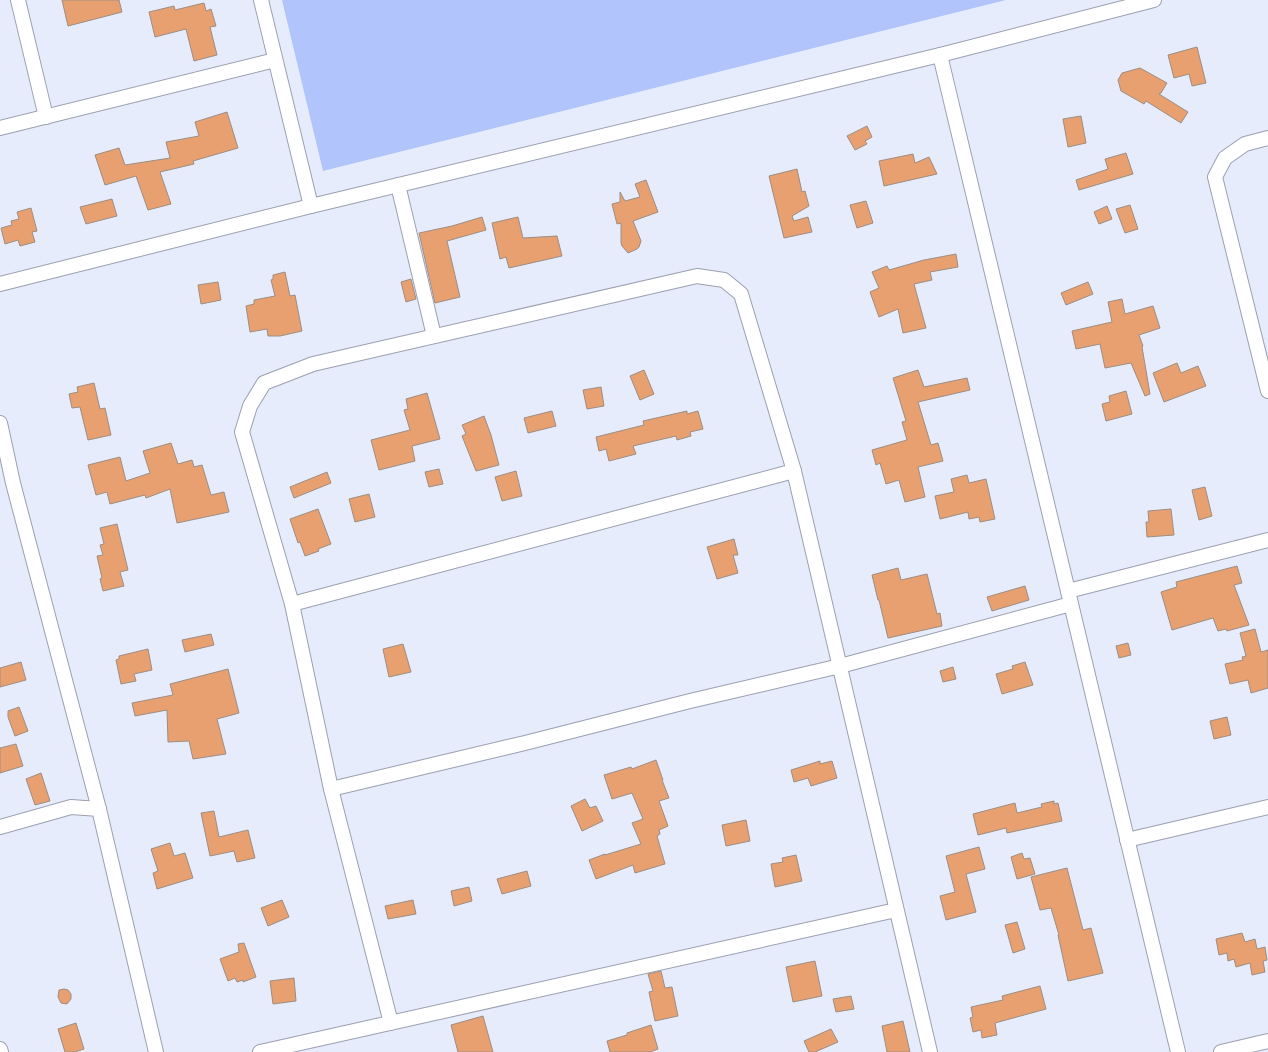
<svg xmlns="http://www.w3.org/2000/svg" width="1268" height="1052" font-family="'Noto Sans',sans-serif">
  <rect width="100%" height="100%" fill="#e7ecfc"/>
  <polygon fill="#b1c4fc" points="282,0 1006,0 323,171"/>
  <g fill="#e8a070" stroke="#9c8d83">
    <polygon points="62,0 119,0 122,12 68,26"/>
    <polygon points="204,3 206,11 211,9 216,26 210,27 217,55 194,61 186,29 155,37 149,12 174,6 175,10"/>
    <polygon points="1197,47 1206,83 1192,86 1189,74 1174,78 1168,55"/>
    <polygon points="1140,68 1167,83 1161,93 1159,94 1188,112 1181,123 1146,101 1144,104 1121,91 1118,80 1122,73"/>
    <polygon points="227,112 238,148 193,161 194,164 160,172 171,204 148,210 136,176 105,185 95,155 119,148 125,165 170,158 166,142 199,136 195,122"/>
    <polygon points="1081,116 1086,143 1068,147 1063,119"/>
    <polygon points="867,126 872,137 865,141 867,144 855,150 847,136"/>
    <polygon points="1126,153 1133,174 1079,190 1076,180 1108,169 1105,159"/>
    <polygon points="913,154 915,163 929,157 937,174 884,186 879,161"/>
    <polygon points="797,169 802,192 805,191 809,206 792,216 794,221 808,217 812,232 784,238 769,176"/>
    <polygon points="646,180 658,212 633,221 641,241 639,247 637,249 628,253 622,246 621,243 621,223 617,224 612,204 620,202 620,192 625,201 640,197 635,184"/>
    <polygon points="112,199 117,216 86,224 80,207"/>
    <polygon points="866,201 873,223 857,228 850,205"/>
    <polygon points="1130,205 1138,229 1125,233 1116,209"/>
    <polygon points="1107,206 1112,219 1099,224 1094,212"/>
    <polygon points="31,208 37,231 32,232 35,242 20,246 18,240 5,244 1,228 12,225 11,221 19,219 17,212"/>
    <polygon points="482,217 486,230 447,241 460,297 435,303 419,233 452,226"/>
    <polygon points="518,217 523,238 557,236 562,256 509,268 506,257 500,259 492,223"/>
    <polygon points="956,254 958,267 930,272 932,280 914,284 926,328 903,333 898,309 879,317 870,292 879,288 872,272 887,266 889,270 924,260"/>
    <polygon points="285,272 290,296 295,295 302,331 280,336 268,336 267,329 250,332 246,306 254,304 254,300 275,296 271,280 273,279 273,275"/>
    <polygon points="411,279 416,299 406,302 401,282"/>
    <polygon points="218,282 221,300 201,304 198,285"/>
    <polygon points="1088,282 1093,294 1066,305 1061,293"/>
    <polygon points="1122,299 1125,314 1153,306 1160,328 1139,335 1143,346 1142,347 1150,394 1145,396 1131,363 1105,368 1100,344 1076,349 1072,331 1112,322 1108,302"/>
    <polygon points="1177,363 1181,373 1198,366 1206,386 1164,402 1153,373"/>
    <polygon points="644,370 654,394 640,400 630,376"/>
    <polygon points="918,370 924,387 967,378 970,390 918,402 931,445 938,443 943,461 918,467 925,497 905,502 899,480 886,484 880,463 876,465 872,450 907,440 902,422 906,421 893,378"/>
    <polygon points="94,383 100,409 105,408 111,435 88,440 80,407 72,408 69,394 78,392 77,387"/>
    <polygon points="601,387 604,406 587,409 583,390"/>
    <polygon points="1126,391 1132,414 1106,421 1102,404 1110,402 1109,396"/>
    <polygon points="427,393 440,439 412,446 415,461 379,470 371,440 410,430 404,410 408,409 406,399"/>
    <polygon points="552,411 556,426 528,433 524,418"/>
    <polygon points="687,411 687,414 698,411 703,429 690,432 691,436 677,440 676,436 633,446 636,454 609,461 606,449 599,451 596,437 644,425 643,421"/>
    <polygon points="484,416 491,435 499,465 476,471 462,436 466,434 462,425"/>
    <polygon points="171,443 178,464 192,460 194,467 202,465 211,495 224,492 229,512 177,523 170,489 146,498 145,495 110,504 107,492 96,495 88,465 120,457 126,481 150,473 143,451"/>
    <polygon points="439,469 443,484 429,487 425,472"/>
    <polygon points="516,471 522,496 502,501 495,477"/>
    <polygon points="327,472 331,483 294,498 290,487"/>
    <polygon points="967,475 969,483 986,479 995,519 980,522 979,517 969,519 968,512 940,519 935,496 954,492 951,479"/>
    <polygon points="1205,487 1212,516 1199,520 1192,490"/>
    <polygon points="369,494 375,517 355,522 349,499"/>
    <polygon points="318,509 331,544 318,549 319,551 305,556 300,542 298,543 290,519"/>
    <polygon points="1171,509 1174,535 1147,537 1146,522 1149,522 1148,511"/>
    <polygon points="117,524 128,570 120,572 124,586 103,591 100,579 102,578 97,556 103,555 100,545 104,544 100,528"/>
    <polygon points="734,539 738,555 733,555 738,573 717,579 707,547"/>
    <polygon points="1237,566 1242,583 1234,585 1249,625 1227,631 1226,629 1218,631 1213,618 1172,630 1161,592 1177,587 1176,582"/>
    <polygon points="898,568 901,580 927,574 937,614 940,613 942,626 888,638 879,600 878,600 872,575"/>
    <polygon points="1025,586 1029,600 992,611 987,597"/>
    <polygon points="1255,629 1261,652 1268,650 1268,688 1251,693 1248,680 1230,684 1225,664 1243,660 1242,657 1246,656 1240,633"/>
    <polygon points="211,634 214,645 185,652 182,640"/>
    <polygon points="1128,643 1131,655 1119,658 1116,646"/>
    <polygon points="403,644 411,672 389,677 383,649"/>
    <polygon points="148,649 152,670 134,674 136,681 121,684 116,660 119,659 119,656"/>
    <polygon points="21,662 26,680 0,687 0,668"/>
    <polygon points="1025,662 1033,685 1002,694 996,674 1013,669 1012,666"/>
    <polygon points="953,667 956,679 943,682 940,671"/>
    <polygon points="228,669 239,713 217,719 226,754 193,759 189,741 168,742 167,710 135,716 132,703 173,695 170,684"/>
    <polygon points="19,707 28,731 15,736 8,717 8,711"/>
    <polygon points="1227,717 1231,735 1214,739 1210,721"/>
    <polygon points="16,744 23,766 0,773 0,748"/>
    <polygon points="656,760 663,780 662,780 669,798 659,801 668,826 659,830 660,834 657,836 665,864 635,873 633,865 596,879 589,860 605,854 605,855 641,844 632,823 643,819 632,793 612,799 604,775 631,767 632,769"/>
    <polygon points="820,761 820,764 832,761 837,778 811,786 808,778 794,782 791,770"/>
    <polygon points="41,773 50,801 35,805 26,779"/>
    <polygon points="585,799 590,808 596,806 603,821 582,831 571,806"/>
    <polygon points="1054,801 1054,804 1058,803 1062,821 1007,833 1006,828 978,835 973,814 1015,803 1017,813 1042,807 1041,804"/>
    <polygon points="214,811 219,837 248,830 255,858 237,862 234,851 210,856 201,813"/>
    <polygon points="746,820 750,841 726,846 722,825"/>
    <polygon points="170,843 174,856 185,853 193,878 157,889 153,873 158,871 151,849"/>
    <polygon points="979,847 985,869 966,874 976,912 946,920 940,896 955,892 946,856"/>
    <polygon points="1022,853 1024,859 1030,858 1035,874 1017,879 1011,857"/>
    <polygon points="796,855 802,881 775,887 771,864 783,862 782,858"/>
    <polygon points="1067,868 1083,930 1091,928 1103,973 1068,981 1058,935 1059,935 1051,908 1040,910 1031,877"/>
    <polygon points="527,871 531,886 502,894 497,879"/>
    <polygon points="469,887 472,901 454,906 451,891"/>
    <polygon points="282,900 289,917 268,926 261,908"/>
    <polygon points="413,900 416,914 388,919 385,906"/>
    <polygon points="1017,922 1025,949 1013,953 1005,925"/>
    <polygon points="1242,933 1245,942 1255,939 1257,949 1265,947 1267,960 1263,961 1265,972 1252,975 1250,963 1236,967 1234,959 1228,961 1227,953 1219,955 1216,939"/>
    <polygon points="244,943 256,977 243,982 243,980 237,982 235,978 228,981 220,959 239,952 238,944"/>
    <polygon points="815,961 822,996 793,1002 786,967"/>
    <polygon points="661,971 665,988 672,987 678,1016 655,1021 649,992 653,991 648,974"/>
    <polygon points="294,978 296,1001 273,1004 270,981"/>
    <polygon points="1040,986 1046,1009 995,1023 997,1035 982,1038 981,1030 973,1032 970,1018 973,1017 971,1007 1003,1000 1002,996"/>
    <polygon points="64,989 68,990 71,994 71,999 67,1004 61,1003 58,997 59,990"/>
    <polygon points="851,996 854,1009 836,1012 833,999"/>
    <polygon points="483,1016 493,1052 458,1052 451,1025"/>
    <polygon points="903,1021 910,1052 887,1052 882,1026"/>
    <polygon points="76,1023 84,1049 75,1052 65,1052 58,1029"/>
    <polygon points="651,1025 658,1049 650,1052 610,1052 607,1041 627,1035 627,1033"/>
    <polygon points="831,1029 838,1042 815,1052 809,1052 804,1041"/>
  </g>
  <g fill="none" stroke-linecap="round" stroke-linejoin="round">
    <defs>
      <g id="street">
        <polyline points="18,0 46,117"/>
        <polyline points="261,0 311,206"/>
        <polyline points="940,55 1178,1052"/>
        <polyline points="0,128 275,60"/>
        <polyline points="1268,138 1245,144 1225,158 1215,177 1268,391"/>
        <polyline points="398,185 434,336"/>
        <polyline points="0,284 311,206 940,55 1154,0"/>
        <polyline points="0,423 13,483 99,809 156,1052"/>
        <polyline points="1068,591 1268,540"/>
        <polyline points="292,604 794,471"/>
        <polyline points="331,789 525,743 690,701 840,666 1071,604"/>
        <polyline points="0,827 71,807 99,809"/>
        <polyline points="1127,840 1268,807"/>
        <polyline points="391,1023 331,789 292,604 242,432 250,406 264,383 313,364 697,276 724,280 741,294 794,471 930,1052"/>
        <polyline points="0,1049 1,1052"/>
        <polyline points="260,1052 896,910"/>
        <polyline points="1221,1052 1268,1041"/>
      </g>
    </defs>
    <use href="#street" stroke="#9ba0af" stroke-width="16"/>
    <use href="#street" stroke="#fff" stroke-width="14"/>
  </g>
</svg>
